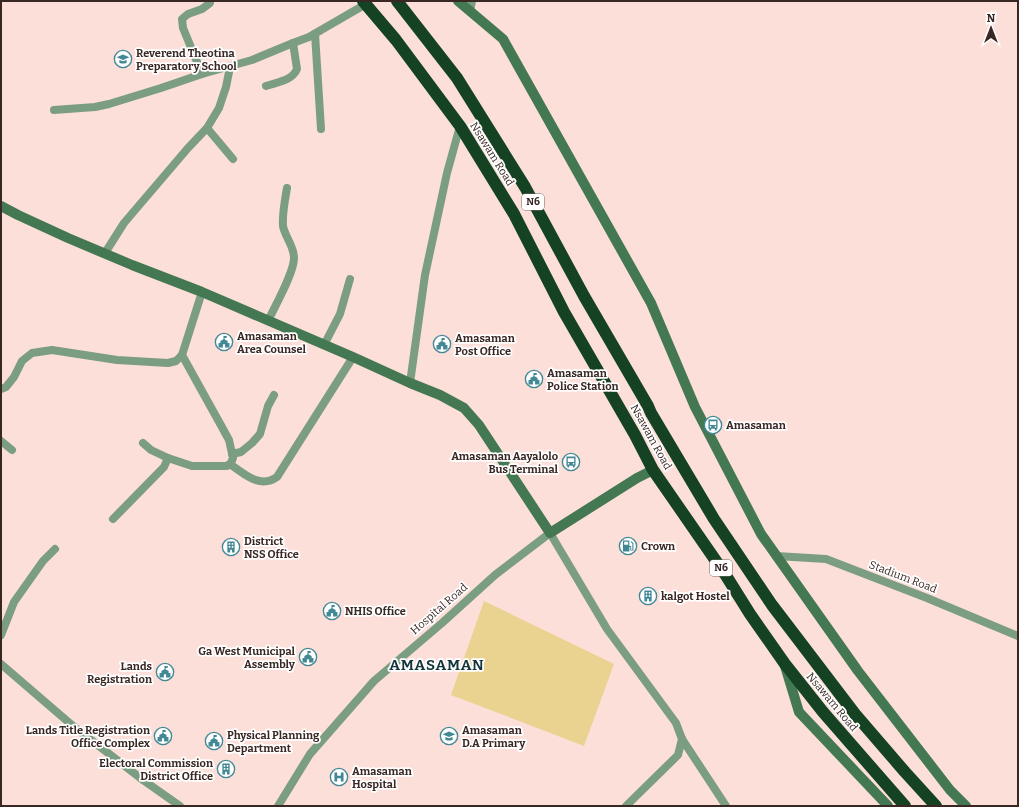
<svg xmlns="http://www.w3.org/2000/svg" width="1019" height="807" font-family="Bitter,serif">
  <rect width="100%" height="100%" fill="#fcdfd9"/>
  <polygon fill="#ead390" points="484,601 614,664 584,746 451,695"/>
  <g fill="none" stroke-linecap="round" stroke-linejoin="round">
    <g stroke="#7b9d82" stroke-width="8">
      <polyline points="470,11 472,1"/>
      <polyline points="315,34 321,129"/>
      <polyline points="202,74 183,28 182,19 188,14 202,9 210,3 210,1"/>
      <path d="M266 86C277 82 292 81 297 69L293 43"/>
      <polyline points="54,110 95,107 109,104 161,88 202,74 252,60 293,43 309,37 366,4"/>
      <polyline points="207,128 233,159"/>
      <polyline points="105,253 124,223 188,148 207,128 219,108 226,87 230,67"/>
      <path d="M268 321C275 306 294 273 294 258 294 246 285 237 283 226 282 214 285 200 287 188"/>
      <polyline points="324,345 340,314 350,279"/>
      <polyline points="410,383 425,275 447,173 460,126"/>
      <polyline points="1,389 6,387 14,377 22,361 32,353 52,350 117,360 168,363 176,361 182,355 202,292"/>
      <polyline points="1,441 12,450"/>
      <polyline points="143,443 151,450 168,458 192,466 227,466 231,463 233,458 229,440 223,429 182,355"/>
      <polyline points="232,454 241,452 252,443 260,434 268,406 274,395"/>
      <path d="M230 464C244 474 260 489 277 477L353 357"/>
      <polyline points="113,519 164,467 168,458"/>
      <polyline points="776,556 826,559 927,598 1018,636"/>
      <polyline points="1,635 14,602 43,561 55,549"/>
      <polyline points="1,664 73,726 143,780 180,806"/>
      <polyline points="278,806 310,754 374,681 442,623 495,575 550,533 607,629 676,723 682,739 726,806"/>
      <polyline points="626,806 678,755 682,739"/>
    </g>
    <g stroke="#447852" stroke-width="10">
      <polyline points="458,1 503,39 651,303 695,407 761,534 858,671 950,790 966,806"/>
      <polyline points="1,206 18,215 68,238 132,265 202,292 353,357 410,383 440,395 464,408 479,425 550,533 637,478 653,470"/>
      <polyline points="785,666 799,712 888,806"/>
    </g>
    <g stroke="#144223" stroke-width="12">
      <polyline points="363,1 396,40 460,126 514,214 564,312 635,435 653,470 725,574 750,614 785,664 823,712 905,806"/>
      <polyline points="397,1 457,78 525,187 584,296 648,406 651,413 714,519 772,605 855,714 905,772 936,806"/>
    </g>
  </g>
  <defs>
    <symbol id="school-ring" viewBox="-11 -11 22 22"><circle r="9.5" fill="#fff" stroke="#438895" stroke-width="1.5"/><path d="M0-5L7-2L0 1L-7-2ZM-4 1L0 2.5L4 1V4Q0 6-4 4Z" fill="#438895"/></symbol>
    <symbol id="civic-ring" viewBox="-11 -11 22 22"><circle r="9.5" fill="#fff" stroke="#438895" stroke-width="1.5"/><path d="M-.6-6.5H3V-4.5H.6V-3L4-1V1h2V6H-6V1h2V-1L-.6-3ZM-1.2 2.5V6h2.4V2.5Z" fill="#438895"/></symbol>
    <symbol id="bus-ring" viewBox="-11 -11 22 22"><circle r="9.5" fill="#fff" stroke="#438895" stroke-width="1.5"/><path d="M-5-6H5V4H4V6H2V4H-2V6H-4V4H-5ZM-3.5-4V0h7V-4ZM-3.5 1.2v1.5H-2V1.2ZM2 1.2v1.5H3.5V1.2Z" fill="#438895"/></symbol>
    <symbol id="fuel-ring" viewBox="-11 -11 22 22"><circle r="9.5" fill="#fff" stroke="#438895" stroke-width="1.5"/><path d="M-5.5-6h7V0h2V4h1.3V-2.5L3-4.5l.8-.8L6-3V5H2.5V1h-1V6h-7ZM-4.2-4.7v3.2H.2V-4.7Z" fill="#438895"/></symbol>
    <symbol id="building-ring" viewBox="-11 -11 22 22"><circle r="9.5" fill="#fff" stroke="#438895" stroke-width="1.5"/><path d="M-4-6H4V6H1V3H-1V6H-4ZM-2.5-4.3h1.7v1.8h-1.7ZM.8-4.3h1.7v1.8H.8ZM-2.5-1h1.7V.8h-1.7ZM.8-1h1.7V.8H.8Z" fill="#438895"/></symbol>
    <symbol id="hospital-ring" viewBox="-11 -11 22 22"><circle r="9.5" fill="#fff" stroke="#438895" stroke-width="1.5"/><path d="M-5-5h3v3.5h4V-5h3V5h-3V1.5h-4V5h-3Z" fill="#438895"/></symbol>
  </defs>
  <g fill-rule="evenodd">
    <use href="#school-ring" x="113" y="49" width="20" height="20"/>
    <use href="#civic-ring" x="214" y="332" width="20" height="20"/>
    <use href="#civic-ring" x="432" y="334" width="20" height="20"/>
    <use href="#civic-ring" x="524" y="369" width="20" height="20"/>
    <use href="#bus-ring" x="703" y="415" width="20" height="20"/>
    <use href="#bus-ring" x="561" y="452" width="20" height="20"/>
    <use href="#fuel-ring" x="618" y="536" width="20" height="20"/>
    <use href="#building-ring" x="221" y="537" width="20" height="20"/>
    <use href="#building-ring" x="638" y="586" width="20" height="20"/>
    <use href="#civic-ring" x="322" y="601" width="20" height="20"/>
    <use href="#civic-ring" x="298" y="647" width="20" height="20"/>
    <use href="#civic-ring" x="155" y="662" width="20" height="20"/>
    <use href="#civic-ring" x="153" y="726" width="20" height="20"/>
    <use href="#school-ring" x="439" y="726" width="20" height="20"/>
    <use href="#civic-ring" x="204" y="731" width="20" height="20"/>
    <use href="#building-ring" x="216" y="759" width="20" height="20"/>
    <use href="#hospital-ring" x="329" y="767" width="20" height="20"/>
  </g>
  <g text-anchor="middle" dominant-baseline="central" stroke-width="3.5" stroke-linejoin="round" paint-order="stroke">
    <g fill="#fff" stroke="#746866" stroke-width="1">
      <rect x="522" y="194" width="22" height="16" rx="3"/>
      <rect x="710" y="560" width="22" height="16" rx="3"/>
    </g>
    <g font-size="10" font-weight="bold" fill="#392724">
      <text x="533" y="202">N6</text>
      <text x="721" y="568">N6</text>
    </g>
    <g font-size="11" font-weight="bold" fill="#392724" stroke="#fff" text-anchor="start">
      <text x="136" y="53">Reverend Theotina<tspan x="136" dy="13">Preparatory School</tspan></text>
      <text x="237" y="336">Amasaman<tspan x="237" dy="13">Area Counsel</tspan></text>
      <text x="455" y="338">Amasaman<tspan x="455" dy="13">Post Office</tspan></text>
      <text x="547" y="373">Amasaman<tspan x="547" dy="13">Police Station</tspan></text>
      <text x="726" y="425">Amasaman</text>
      <text x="558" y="456" text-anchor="end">Amasaman Aayalolo<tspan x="558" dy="13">Bus Terminal</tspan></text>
      <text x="244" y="541">District<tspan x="244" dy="13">NSS Office</tspan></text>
      <text x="641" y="546">Crown</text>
      <text x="661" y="596">kalgot Hostel</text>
      <text x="345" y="611">NHIS Office</text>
      <text x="295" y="651" text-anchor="end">Ga West Municipal<tspan x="295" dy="13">Assembly</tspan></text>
      <text x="152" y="666" text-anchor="end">Lands<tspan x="152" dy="13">Registration</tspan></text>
      <text x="150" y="730" text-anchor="end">Lands Title Registration<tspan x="150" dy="13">Office Complex</tspan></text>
      <text x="462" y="730">Amasaman<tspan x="462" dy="13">D.A Primary</tspan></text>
      <text x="227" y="735">Physical Planning<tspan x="227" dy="13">Department</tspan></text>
      <text x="213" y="763" text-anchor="end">Electoral Commission<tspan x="213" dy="13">District Office</tspan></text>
      <text x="352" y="771">Amasaman<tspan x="352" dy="13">Hospital</tspan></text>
    </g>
    <g font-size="11" fill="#392724" stroke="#fff">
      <text transform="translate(492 154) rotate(58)">Nsawam Road</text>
      <text transform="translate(651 437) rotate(61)">Nsawam Road</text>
      <text transform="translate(903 577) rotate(21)">Stadium Road</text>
      <text transform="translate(439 609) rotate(-41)">Hospital Road</text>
      <text transform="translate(832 702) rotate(50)">Nsawam Road</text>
    </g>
    <g font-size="15" font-weight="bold" letter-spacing="1" fill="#14353b" stroke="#fff">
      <text x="437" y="665">AMASAMAN</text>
    </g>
  </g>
  <rect width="1019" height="807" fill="none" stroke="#392724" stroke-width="4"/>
  <g transform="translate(991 28)" stroke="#ffffff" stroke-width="3" paint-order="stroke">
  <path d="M0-3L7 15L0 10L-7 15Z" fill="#392724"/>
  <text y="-6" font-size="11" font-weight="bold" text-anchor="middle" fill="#392724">N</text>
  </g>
</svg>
